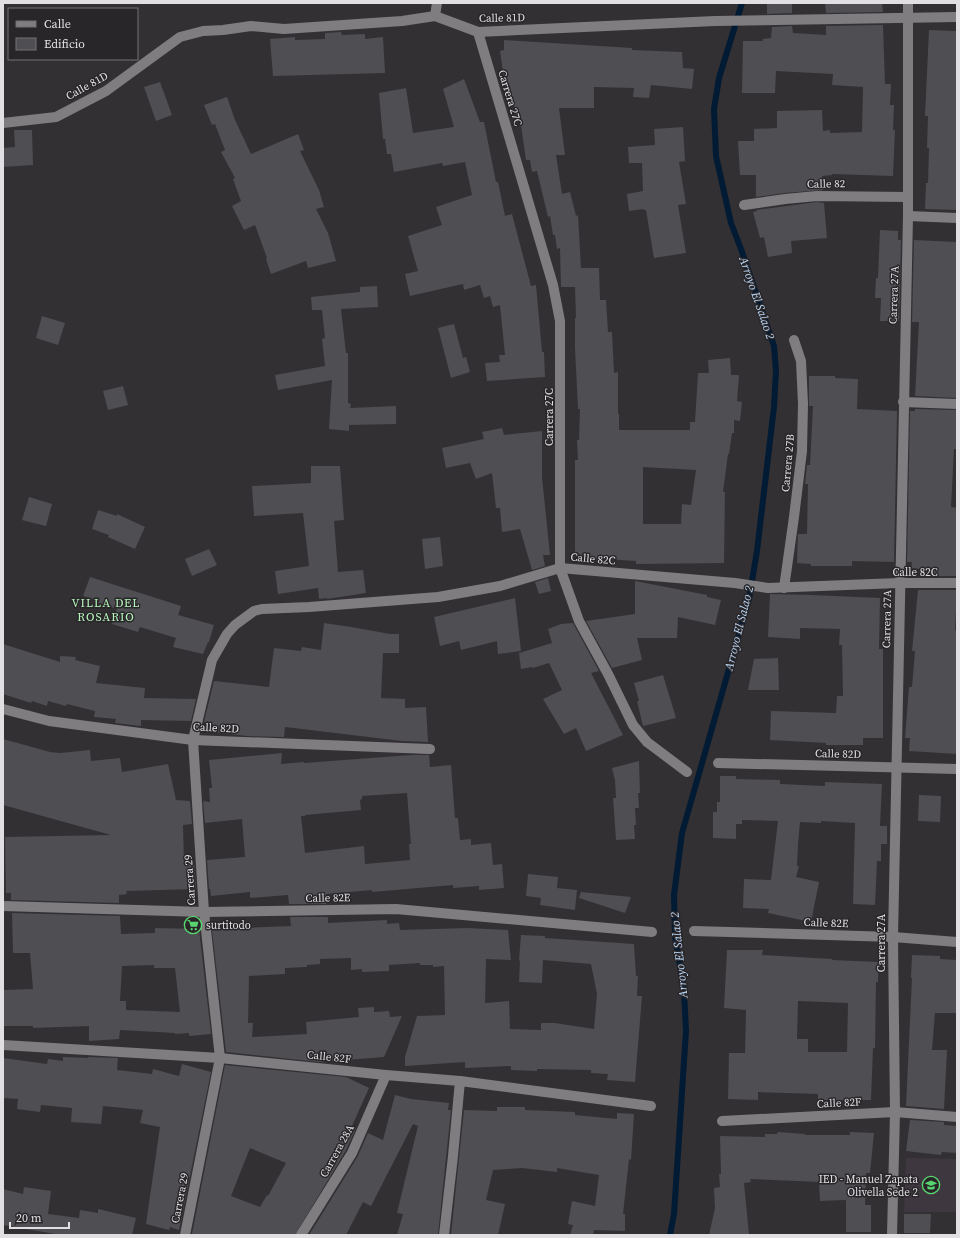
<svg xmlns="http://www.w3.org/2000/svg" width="960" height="1238" font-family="'Source Serif 4',serif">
  <rect width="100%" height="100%" fill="#333033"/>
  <polygon fill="#3e373f" points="906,1158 957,1159 957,1212 904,1212"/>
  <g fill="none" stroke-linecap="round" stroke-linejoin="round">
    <polyline stroke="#021b34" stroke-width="6" points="670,1235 674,1214 686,1031 684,991 675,936 674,895 682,833 749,599 757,551 774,407 776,371 774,346 741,249 731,223 716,156 714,109 719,78 742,3"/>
  </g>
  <g fill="#4e4e53" fill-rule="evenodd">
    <polygon points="767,3 792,3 792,13 767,14"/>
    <polygon points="825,3 882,3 883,12 826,13"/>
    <polygon points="883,25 885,84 891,84 890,105 894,105 893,130 895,130 893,176 832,174 832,175 822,176 823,190 784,193 756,197 756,175 740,175 738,141 754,141 754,129 777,128 777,111 822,110 823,131 830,130 830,133 862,132 863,87 832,85 833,74 776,71 775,93 742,93 743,41 763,41 763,39 771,38 772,27 792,26 793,33 826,35 826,26"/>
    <polygon points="929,30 957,31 957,210 925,209 926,183 928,183 929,148 927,148 928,116 925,116"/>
    <polygon points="341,32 342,35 365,34 365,39 383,37 385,73 273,76 270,39 295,37 295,40 325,39 325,33"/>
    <path d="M504 40 632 48V50L682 52 683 68 694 69 692 89 651 85 649 98 633 97 634 88 594 87V108H559L565 155H556L562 194 570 192 576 216 578 215 581 268H599L600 300H606L608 332H612L614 373 618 372V414H619V430H690V422H695L698 373H709L708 360 730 358 731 375H739L737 401 742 402 740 421 734 420V433H732L729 454H728L723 492H725L724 563 636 564V561L575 557V460H578L577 440H579L580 409H578L575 348V318H576L575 287H561L560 248 557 249 555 235H553L550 216 548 217 537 171 532 172 530 160H526L520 119 517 120 511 91 506 92 500 51 504 50ZM643 467 696 470 691 505 682 504 681 524H643Z"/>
    <polygon points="464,79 480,122 484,122 496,182 498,182 505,216 512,214 531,286 536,285 542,352 544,352 545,377 487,381 485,363 500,362 499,355 505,355 500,305 493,307 490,296 484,298 480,285 464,290 463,284 410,296 405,274 418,271 408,236 442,225 436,207 472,195 465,162 443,166 442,163 394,172 391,154 387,154 385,139 383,139 379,93 406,88 413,133 454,127 443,89"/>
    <polygon points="160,82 172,115 156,121 144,87"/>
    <polygon points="227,97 235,120 251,154 298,134 304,150 300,151 319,190 324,207 316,209 328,233 336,261 308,268 306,261 271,274 266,259 267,258 255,225 244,230 232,206 241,201 233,179 235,178 221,152 225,150 215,124 212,125 204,105"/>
    <polygon points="683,127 685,161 679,162 686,204 678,205 686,253 654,258 646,210 644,210 644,209 629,211 627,194 643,191 642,163 629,163 628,147 655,145 654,129"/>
    <polygon points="14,130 32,130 33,165 3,167 3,148 15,147"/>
    <polygon points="817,202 824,203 827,238 791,241 792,253 768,257 764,237 760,238 753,212 757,211 757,210"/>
    <polygon points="880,230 898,231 898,240 901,240 899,321 880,321 881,298 875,298 876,278 878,278"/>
    <polygon points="914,240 957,242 957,398 915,396 919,322 912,322"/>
    <polygon points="377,286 378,307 341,309 346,353 348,353 348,403 351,404 350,408 396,406 396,424 349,425 349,431 329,429 332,380 278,390 275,375 325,366 322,339 325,338 322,310 312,310 311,297 360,292 360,287"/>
    <polygon points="42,316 65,323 58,345 36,338"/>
    <polygon points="454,324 463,358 466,357 470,372 451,378 438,328"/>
    <polygon points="809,376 835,376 835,378 858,379 857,409 897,411 894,562 852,561 852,566 811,566 811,564 797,563 798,534 807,534 808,484 805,484 807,465 810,465 813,406 809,406"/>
    <polygon points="123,386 128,405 108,410 103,391"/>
    <polygon points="915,409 957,410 957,449 954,449 951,507 957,508 957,576 919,576 920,569 911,568 912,562 907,562 910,411 915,411"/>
    <polygon points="502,428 504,435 542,431 542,477 550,555 543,555 545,566 532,570 520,529 502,532 500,508 496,508 492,473 476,479 470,463 446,468 442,448 484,439 482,432"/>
    <polygon points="311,466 340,466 344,520 334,521 338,572 363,570 366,593 327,599 327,598 319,599 318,588 278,594 275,571 309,566 303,513 254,516 252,486 311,483"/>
    <polygon points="29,497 52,504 46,526 22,520"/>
    <polygon points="98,510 117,516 117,514 145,527 135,549 108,537 109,535 92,529"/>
    <polygon points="440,537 443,566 425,569 422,539"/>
    <polygon points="209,549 217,565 192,576 185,559"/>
    <polygon points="90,577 181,606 178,615 214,625 209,642 208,642 203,654 173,647 176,638 140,627 138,632 112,624 117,609 98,603 99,601 83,596"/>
    <polygon points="548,578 551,591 539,594 535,582"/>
    <polygon points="635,581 707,595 707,597 721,600 715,625 678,617 677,638 637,638 642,660 612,668 586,621 635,614"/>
    <polygon points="918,590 957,590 955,630 957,631 957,754 909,751 910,738 905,738 909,687 912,687 915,651 912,651"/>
    <polygon points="770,594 811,595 880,598 879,649 883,649 883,738 863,738 863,745 826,745 826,743 770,740 771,711 836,713 837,696 843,696 842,645 839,645 840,629 800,628 800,639 768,637"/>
    <polygon points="515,598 521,651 498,654 497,641 461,650 459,641 440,646 434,617"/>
    <polygon points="324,623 351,627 390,634 399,634 399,653 383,653 381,698 405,699 405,708 426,707 428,742 402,741 285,727 284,737 247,736 205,731 206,722 204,722 214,681 269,687 274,648 301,651 302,647 321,650"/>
    <polygon points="573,623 599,671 591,673 623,735 586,751 576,728 564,734 543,699 562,690 549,663 533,668 532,667 521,669 519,653 552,643 548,629 561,624"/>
    <polygon points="3,644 60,662 60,656 76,657 75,660 100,666 96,683 145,688 144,698 196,699 191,721 141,720 141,726 115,723 116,719 94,717 95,711 67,704 66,706 48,701 47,706 32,701 31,703 3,694"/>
    <polygon points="778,658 779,690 748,690 754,659"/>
    <polygon points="663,675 676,718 643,726 637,701 639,701 634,683"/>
    <polygon points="3,739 50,752 60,753 90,750 91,761 120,758 122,772 168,764 176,800 190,801 192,824 183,825 184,863 194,862 196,889 126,891 127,894 119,895 119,903 11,900 11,893 6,893 5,837 111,835 3,805"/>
    <path d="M282 753 281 764 304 762V763L411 755H429L430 767 451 765 455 818H458L460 840 471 839V845L491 843 493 865 502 864 504 888 479 890V886L453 888V885L372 892V890L326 894V904H289L288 895 250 898V892L211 896 210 889H209L207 860 245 857 242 819 205 823 203 801 210 802 209 788H212L209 760ZM407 793 411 844H409L410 860 365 864 364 846 305 853 301 816H305V815L361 810 360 800 362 799V796Z"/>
    <polygon points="639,761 640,793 638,793 639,808 635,808 636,825 634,825 635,839 616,840 613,798 616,798 615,780 612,768"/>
    <polygon points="720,776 736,776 736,779 780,780 780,784 825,786 825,782 882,784 880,826 887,826 887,844 881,844 881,861 877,861 875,905 853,904 855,823 821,821 821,823 800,822 798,844 797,866 799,866 796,877 819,882 811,922 768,913 769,909 743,908 744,879 771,880 778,821 742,820 742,824 736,824 736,839 713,838 713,812 717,812 717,802 720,802"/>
    <polygon points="919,795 941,796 940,822 918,821"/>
    <polygon points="528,874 558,877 557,888 577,890 575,910 540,905 541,898 526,896"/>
    <polygon points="581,892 631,897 625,913 579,898"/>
    <path d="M12 913 120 916 121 934 155 933V928L199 929 211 1034 189 1036V1033L175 1034V1033L120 1030 119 1039 89 1041V1026L33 1028V1026H3V990L33 989 30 953H13ZM154 965V968H175L180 1012 126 1010V1001H120L122 966Z"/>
    <polygon points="290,917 328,917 328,923 387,920 387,924 399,923 400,930 467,928 508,930 511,960 486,959 485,1003 509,1001 510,1029 541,1030 541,1023 555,1023 594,1029 597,994 591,964 543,960 542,983 519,982 520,961 519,960 521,935 545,936 545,938 634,944 636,976 638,976 637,996 642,996 635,1082 607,1080 608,1074 591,1073 591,1070 537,1069 537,1071 511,1070 511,1066 465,1068 465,1062 405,1066 405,1057 417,1016 445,1015 444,966 433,967 433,965 420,965 420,963 389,965 389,971 362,972 362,969 351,970 351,958 320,959 320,964 307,965 307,967 285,968 285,974 249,976 248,1023 253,1023 252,1037 307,1034 306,1022 359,1017 358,1008 374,1007 374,1012 389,1011 390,1017 402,1016 384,1057 319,1062 226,1052 212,930 215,930 215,927 241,926 241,928 291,926"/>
    <path d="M727 950H763L762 955 832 959V960L878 962V982H876L875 1048H873L871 1100H818V1094L758 1092V1100L728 1099 729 1053H745L746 1010 724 1008ZM798 1001 848 1003 847 1052H808V1039H797Z"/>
    <polygon points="912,955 940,956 940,959 957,960 957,1013 935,1013 932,1050 947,1050 944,1109 906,1106 912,978 911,978"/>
    <polygon points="63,1057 88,1058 88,1057 118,1058 117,1070 152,1074 153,1069 179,1076 182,1064 211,1072 179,1230 170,1227 169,1230 146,1224 160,1127 140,1123 143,1110 103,1106 101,1124 71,1122 72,1108 41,1105 40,1112 17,1109 18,1099 3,1098 3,1058 47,1064 48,1059 63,1061"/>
    <path d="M225 1065 346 1077 369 1088 352 1126 356 1128 346 1150 295 1235 192 1234ZM250 1148 286 1163 268 1196 267 1195 260 1207 231 1196Z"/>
    <polygon points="395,1095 411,1099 449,1103 448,1110 451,1110 438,1235 397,1235 403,1214 397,1213 418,1126 413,1124 371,1206 363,1202 346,1235 309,1235 358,1156 368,1133 383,1140"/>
    <polygon points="497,1107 525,1107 525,1110 575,1112 575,1115 617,1119 617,1113 634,1114 631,1160 629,1159 623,1214 625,1214 625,1231 594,1230 593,1235 570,1235 573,1225 568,1224 572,1201 595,1206 599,1175 557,1168 557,1172 522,1168 493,1170 486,1200 505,1204 498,1235 451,1235 464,1110 497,1111"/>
    <polygon points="910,1120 944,1122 944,1125 957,1126 957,1153 942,1152 941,1155 906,1151"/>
    <polygon points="778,1132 805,1134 805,1135 850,1135 850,1132 874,1133 870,1173 866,1173 865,1205 871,1205 871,1232 846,1232 846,1200 820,1201 819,1182 750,1179 751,1182 744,1183 749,1235 709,1235 715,1208 714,1188 720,1187 719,1174 721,1174 720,1136 765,1137 765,1134 777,1134"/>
    <polygon points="24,1187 51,1191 48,1214 79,1218 80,1210 98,1213 98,1209 136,1218 132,1235 61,1235 3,1225 3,1189 23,1194"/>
    <polygon points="904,1214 931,1214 930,1233 904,1233"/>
  </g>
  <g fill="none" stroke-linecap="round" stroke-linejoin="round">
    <g stroke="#807d81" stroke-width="10">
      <polyline points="744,205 785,199 817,196 908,197"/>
      <polyline points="784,588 794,517 802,451 803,404 801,361 794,340"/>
    </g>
    <g stroke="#807d81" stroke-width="10">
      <polyline points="435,16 437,3"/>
      <polyline points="478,32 553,285 560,321 560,568 579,621 608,674 633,725 647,742 687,772"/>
      <polyline points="3,123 56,117 106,91 180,37 203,31 223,30 251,26 284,29 402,21 435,16 478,32 715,21 957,17"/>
      <polyline points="908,216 957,218"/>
      <polyline points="903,402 957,404"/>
      <polyline points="3,709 49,721 193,740 430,749"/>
      <polyline points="718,763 957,769"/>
      <polyline points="3,906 204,912 396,909 652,932"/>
      <polyline points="694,931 893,937 957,942"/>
      <polyline points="3,1045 220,1058 386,1075 460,1081 651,1106"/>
      <polyline points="722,1121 895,1112 957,1117"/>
      <polyline points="185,1235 220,1058 204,912 193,740 212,660 227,634 235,625 254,611 262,609 309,607 438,597 500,586 560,568 735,583 768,588 899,583 957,583"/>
      <polyline points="301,1235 352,1153 386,1075"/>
      <polyline points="444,1235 453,1156 460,1081"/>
      <polyline points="892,1235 895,1112 893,937 908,216 908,3"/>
    </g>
  </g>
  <defs>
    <symbol id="supermarket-ring" viewBox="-11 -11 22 22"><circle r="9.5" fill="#292629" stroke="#59d56f" stroke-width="1.5"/><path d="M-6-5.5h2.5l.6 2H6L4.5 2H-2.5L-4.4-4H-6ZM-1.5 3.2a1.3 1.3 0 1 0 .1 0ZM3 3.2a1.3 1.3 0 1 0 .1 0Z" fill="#59d56f"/></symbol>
    <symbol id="school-ring" viewBox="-11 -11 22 22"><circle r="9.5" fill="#292629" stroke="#59d56f" stroke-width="1.5"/><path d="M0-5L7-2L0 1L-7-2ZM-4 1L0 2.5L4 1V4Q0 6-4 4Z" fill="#59d56f"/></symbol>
  </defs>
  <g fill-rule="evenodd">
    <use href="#supermarket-ring" x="183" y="915" width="20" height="20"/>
    <use href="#school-ring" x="921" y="1175" width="20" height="20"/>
  </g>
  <g text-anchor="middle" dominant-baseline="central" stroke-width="3" stroke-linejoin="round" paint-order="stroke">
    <g font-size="11" fill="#e1dfe2" stroke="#292629">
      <text transform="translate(502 18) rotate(-1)">Calle 81D</text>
      <text transform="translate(87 86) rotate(-29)">Calle 81D</text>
      <text transform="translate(510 98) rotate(73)">Carrera 27C</text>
      <text transform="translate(826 184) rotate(-1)">Calle 82</text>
      <text transform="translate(894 295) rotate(-88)">Carrera 27A</text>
      <text transform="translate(549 417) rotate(-90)">Carrera 27C</text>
      <text transform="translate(788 463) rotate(-85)">Carrera 27B</text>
      <text transform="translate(593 559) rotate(5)">Calle 82C</text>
      <text x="915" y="572">Calle 82C</text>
      <text transform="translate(887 619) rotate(-89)">Carrera 27A</text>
      <text transform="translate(216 728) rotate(3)">Calle 82D</text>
      <text transform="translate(838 754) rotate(1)">Calle 82D</text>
      <text transform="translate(190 880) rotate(-94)">Carrera 29</text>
      <text transform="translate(328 898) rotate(-1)">Calle 82E</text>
      <text transform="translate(826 923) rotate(2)">Calle 82E</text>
      <text transform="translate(881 943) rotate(-90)">Carrera 27A</text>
      <text transform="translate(329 1057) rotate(6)">Calle 82F</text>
      <text transform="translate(839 1103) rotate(-3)">Calle 82F</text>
      <text transform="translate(337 1151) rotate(-61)">Carrera 28A</text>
      <text transform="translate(180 1198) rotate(-79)">Carrera 29</text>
    </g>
    <g font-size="11" fill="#e1dfe2" stroke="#292629" text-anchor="start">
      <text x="206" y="925">surtitodo</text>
      <text x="918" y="1179" text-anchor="end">IED - Manuel Zapata<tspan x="918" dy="13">Olivella Sede 2</tspan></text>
    </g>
    <g font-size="12" font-style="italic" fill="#bddaf9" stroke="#292629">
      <text transform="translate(757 298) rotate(71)">Arroyo El Salao 2</text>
      <text transform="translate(739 628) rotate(-76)">Arroyo El Salao 2</text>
      <text transform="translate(679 955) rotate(-96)">Arroyo El Salao 2</text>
    </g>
    <g font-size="12" letter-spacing="1" fill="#b5f4bb" stroke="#292629">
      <text x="106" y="603">VILLA DEL<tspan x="106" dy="14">ROSARIO</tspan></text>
    </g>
  </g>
  <rect width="960" height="1238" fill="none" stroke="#e1dfe2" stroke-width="8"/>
  <rect x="8" y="8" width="130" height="52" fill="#292629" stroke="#737073"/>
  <rect x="16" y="21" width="20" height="6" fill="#807d81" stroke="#737073"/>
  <text x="44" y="28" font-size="12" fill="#e1dfe2">Calle</text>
  <rect x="16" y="38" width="20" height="12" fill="#4e4e53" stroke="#737073"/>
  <text x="44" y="48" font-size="12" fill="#e1dfe2">Edificio</text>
  <path d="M10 1222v6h59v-6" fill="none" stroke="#e1dfe2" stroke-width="2"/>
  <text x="16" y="1222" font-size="12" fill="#e1dfe2" stroke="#292629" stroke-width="3" paint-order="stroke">20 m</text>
</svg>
